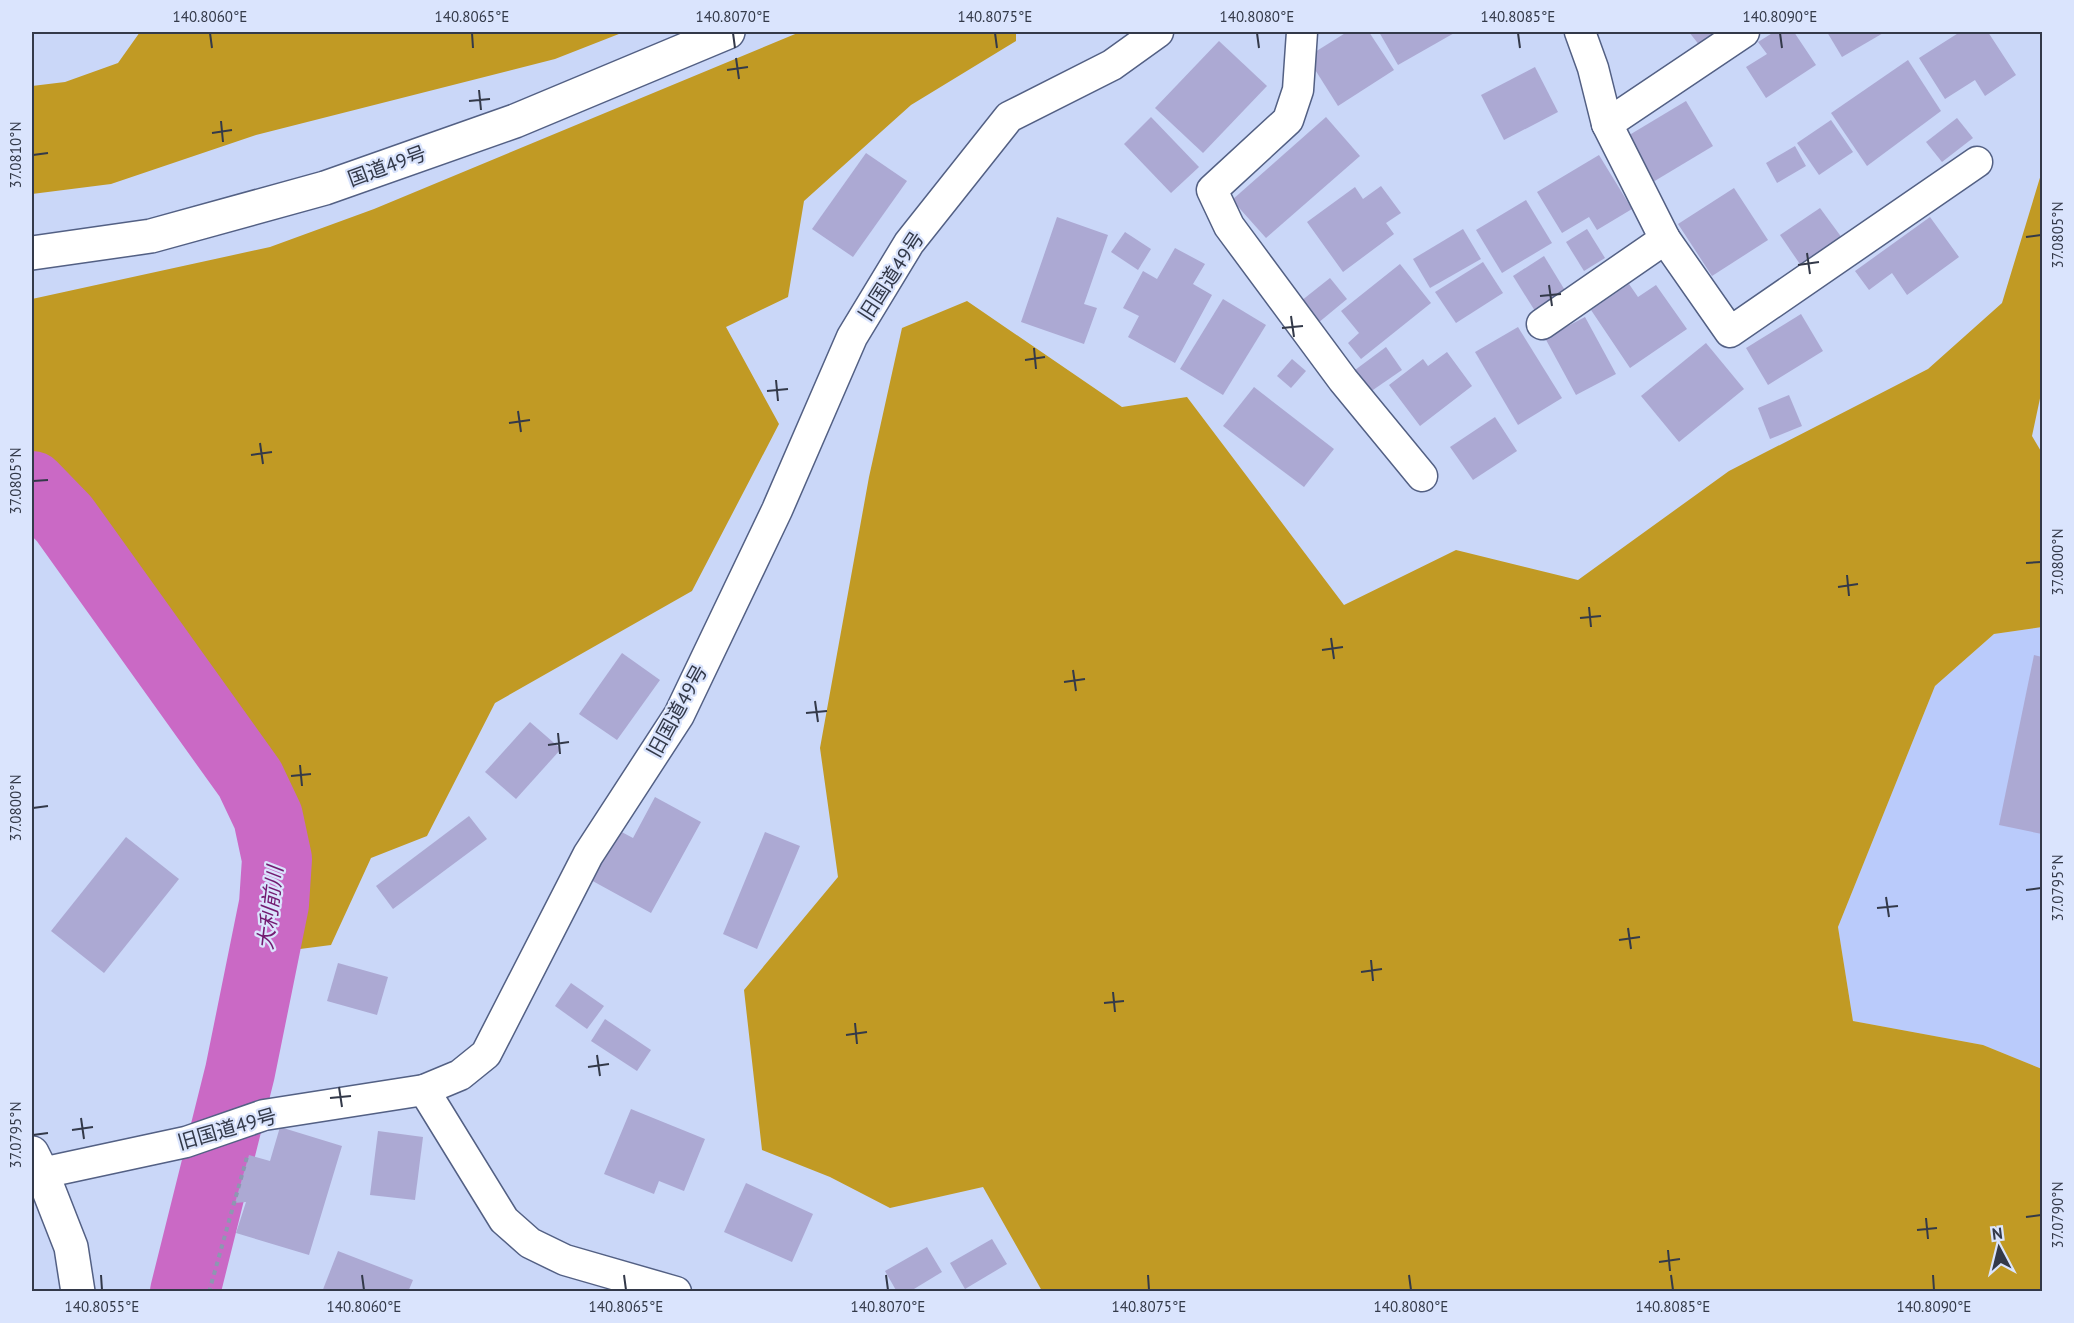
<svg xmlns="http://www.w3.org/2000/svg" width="2074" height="1323" font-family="'PT Sans','Noto Sans JP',sans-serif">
  <rect width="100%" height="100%" fill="#cad7f8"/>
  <polygon fill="#bacbfb" points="2042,627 2042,1069 1983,1045 1853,1021 1838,927 1935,686 1994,634"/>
  <g fill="#c19a24">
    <polygon points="140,32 624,32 555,59 256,135 111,184 32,194 32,86 65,82 118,63"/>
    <polygon points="800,32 1016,32 1016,41 911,105 804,201 788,297 726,327 779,424 692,591 495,703 427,836 371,858 331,945 300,949 289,860 233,717 101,536 32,469 32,299 270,247 374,209"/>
    <polygon points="2042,171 2042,389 2032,436 2042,453 2042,627 1994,634 1935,686 1838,927 1853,1021 1983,1045 2042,1069 2042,1291 1042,1291 983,1187 890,1208 830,1177 762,1150 744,990 838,877 820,748 869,477 902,328 967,301 1122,407 1187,397 1344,605 1456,550 1578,580 1729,471 1928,369 2002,303"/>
  </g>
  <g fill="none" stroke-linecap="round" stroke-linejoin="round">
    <polyline stroke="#ca69c5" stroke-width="70" points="32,486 64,519 250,779 268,817 277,859 274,904 240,1072 185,1292"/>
  </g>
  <g fill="#aca9d3">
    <polygon points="1347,32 1369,32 1394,70 1338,106 1307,57"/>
    <polygon points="1379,32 1456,32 1398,65"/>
    <polygon points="1689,32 1719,32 1700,46"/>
    <polygon points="1774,32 1794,32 1816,65 1766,98 1746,67 1767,54 1758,42"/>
    <polygon points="1827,32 1885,32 1842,57"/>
    <polygon points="1960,32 1988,32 2016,75 1985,96 1975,80 1945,99 1919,58"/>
    <polygon points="1219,41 1267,86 1203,153 1155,108"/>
    <polygon points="1908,60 1941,111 1867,166 1831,113"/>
    <polygon points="1535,67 1558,112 1504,140 1481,95"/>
    <polygon points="1686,101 1713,146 1653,182 1626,137"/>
    <polygon points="1151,117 1199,167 1171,193 1124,144"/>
    <polygon points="1326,117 1360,156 1266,238 1232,200"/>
    <polygon points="1957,118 1973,138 1942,162 1926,142"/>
    <polygon points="1831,120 1853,152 1819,175 1797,143"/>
    <polygon points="1795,146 1806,166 1777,183 1766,163"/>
    <polygon points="866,153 907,181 853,257 812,229"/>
    <polygon points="1599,155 1632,209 1597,230 1589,217 1562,233 1537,192"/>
    <polygon points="1381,186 1401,213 1386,223 1394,234 1343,272 1307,222 1355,187 1363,199"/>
    <polygon points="1734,188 1768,240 1712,276 1678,224"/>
    <polygon points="1526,200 1552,243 1502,273 1476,230"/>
    <polygon points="1820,208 1845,242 1804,270 1780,235"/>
    <polygon points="1057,217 1108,235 1084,304 1097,308 1084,344 1021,322"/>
    <polygon points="1930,217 1959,257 1907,295 1892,273 1869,290 1855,271"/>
    <polygon points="1463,229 1481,259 1430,288 1413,259"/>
    <polygon points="1587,229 1605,258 1584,271 1566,242"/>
    <polygon points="1125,232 1151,249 1138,270 1111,252"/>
    <polygon points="1175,248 1205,264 1193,284 1212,295 1175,363 1128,337 1139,316 1123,308 1143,271 1157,279"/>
    <polygon points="1544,256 1566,292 1535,311 1513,276"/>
    <polygon points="1483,262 1503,293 1456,323 1435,292"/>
    <polygon points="1400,264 1431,303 1361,359 1348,343 1359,333 1341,311"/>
    <polygon points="1330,278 1347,299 1318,323 1301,301"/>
    <polygon points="1629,284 1638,297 1656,285 1687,329 1630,368 1591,310"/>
    <polygon points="1223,299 1266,325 1223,395 1180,369"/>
    <polygon points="1801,314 1823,351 1768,385 1746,348"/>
    <polygon points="1585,317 1616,374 1576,395 1545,338"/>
    <polygon points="1518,327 1562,398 1518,425 1475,352"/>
    <polygon points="1706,343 1744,389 1679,442 1641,396"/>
    <polygon points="1386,347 1402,370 1370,392 1355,370"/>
    <polygon points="1447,352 1472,386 1420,426 1389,385 1423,359 1428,366"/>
    <polygon points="1292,359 1306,371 1291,388 1277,376"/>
    <polygon points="1254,387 1334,449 1304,487 1223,426"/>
    <polygon points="1789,395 1802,426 1770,439 1758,408"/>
    <polygon points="1495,417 1517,451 1473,480 1450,447"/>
    <polygon points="622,653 660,680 617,740 579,714"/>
    <polygon points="2034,655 2042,657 2042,834 1999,825"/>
    <polygon points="530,722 561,749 516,799 485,772"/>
    <polygon points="655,797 701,822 651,913 589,879 616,829 633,838"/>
    <polygon points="469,816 487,839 393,909 376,886"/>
    <polygon points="765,832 800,846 757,949 723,934"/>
    <polygon points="126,837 179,879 104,973 51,931"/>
    <polygon points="338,963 388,977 377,1015 327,1001"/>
    <polygon points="571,983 604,1006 587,1029 555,1006"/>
    <polygon points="605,1019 651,1050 637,1071 591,1041"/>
    <polygon points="631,1109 705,1139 684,1191 659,1181 654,1194 604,1174"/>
    <polygon points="280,1127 342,1146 309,1255 236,1233 246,1202 235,1203 249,1155 270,1161"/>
    <polygon points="378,1131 423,1137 415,1200 370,1195"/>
    <polygon points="746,1183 813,1214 792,1262 724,1232"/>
    <polygon points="992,1239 1007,1264 965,1289 950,1263"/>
    <polygon points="927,1247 942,1272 909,1292 897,1292 885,1271"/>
    <polygon points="338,1251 413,1280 408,1292 322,1292"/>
  </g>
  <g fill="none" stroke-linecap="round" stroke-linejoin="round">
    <defs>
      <g id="street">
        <polyline points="1302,32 1298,90 1288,120 1212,190 1229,226 1343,380 1422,476"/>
        <polyline points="1580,32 1593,68 1607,124 1665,239 1730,332 1977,162"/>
        <polyline points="1607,124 1744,32"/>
        <polyline points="1542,324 1665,239"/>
        <polyline points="424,1090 504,1220 530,1243 565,1260 676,1292"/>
        <polyline points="42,1173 186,1142 264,1115 424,1090 460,1075 486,1054 588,855 679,715 777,510 852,337 909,243 1009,117 1112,65 1158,32"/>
      </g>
      <polyline id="primary" points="32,1153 42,1173 71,1247 78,1292"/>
      <polyline id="highway" points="32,253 151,236 325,188 515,121 728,32"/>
    </defs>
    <use href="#street" stroke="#536084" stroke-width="33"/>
    <use href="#primary" stroke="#536084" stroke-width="36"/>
    <use href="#highway" stroke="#536084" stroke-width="36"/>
    <polyline stroke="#8d97b1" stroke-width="4" stroke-dasharray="4.5 4.5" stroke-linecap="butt" points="209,1292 247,1157"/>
    <use href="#street" stroke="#fff" stroke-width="30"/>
    <use href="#primary" stroke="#fff" stroke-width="33"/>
    <use href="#highway" stroke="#fff" stroke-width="33"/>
  </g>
  <path fill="none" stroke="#333949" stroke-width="2" d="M210 33 212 48M472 33 473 48M733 33 735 48M995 33 997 48M1257 33 1259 48M1518 33 1520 48M1780 33 1782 48M736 58 739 79M727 70 748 67M479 90 481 110M469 101 490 99M221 121 223 142M212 133 232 130M33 155 48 153M2026 237 2041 235M1807 253 1810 274M1798 265 1819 262M1549 285 1552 306M1540 296 1561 294M1291 316 1294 337M1282 328 1303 326M1034 348 1036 369M1025 360 1045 357M776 380 778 401M767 391 788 389M518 411 521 432M509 423 530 420M260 443 263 464M251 455 272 452M33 481 48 480M2026 563 2041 562M1847 575 1849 596M1838 587 1858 584M1589 607 1591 627M1580 618 1601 616M1331 638 1334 659M1322 650 1343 647M1073 670 1076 691M1064 682 1085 679M815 701 818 722M806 713 827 711M558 733 560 754M548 745 569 742M300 765 302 786M291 776 311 774M33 808 48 806M2026 890 2041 888M1886 897 1889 917M1877 908 1898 906M1628 928 1631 949M1619 940 1640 937M1371 960 1373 981M1361 972 1382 969M1113 992 1115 1012M1104 1003 1124 1001M855 1023 857 1044M846 1035 867 1032M597 1055 600 1076M588 1067 609 1064M339 1087 342 1107M330 1098 351 1096M81 1118 84 1139M72 1130 93 1127M33 1135 48 1133M2026 1217 2041 1215M1926 1218 1928 1239M1917 1230 1937 1228M1668 1250 1670 1271M1659 1262 1680 1259M101 1275 102 1290M362 1275 364 1290M624 1275 626 1290M886 1275 888 1290M1148 1275 1149 1290M1409 1275 1411 1290M1671 1275 1673 1290M1933 1275 1934 1290"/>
  <g text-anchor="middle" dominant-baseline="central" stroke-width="4.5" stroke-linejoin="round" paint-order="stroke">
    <g font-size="20" fill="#333949" stroke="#dae4fd">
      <text transform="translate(387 166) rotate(-20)">国道49号</text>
      <text transform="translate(891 276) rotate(-57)">旧国道49号</text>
      <text transform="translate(677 711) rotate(-61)">旧国道49号</text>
      <text transform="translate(227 1129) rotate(-16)">旧国道49号</text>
    </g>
    <g font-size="21" font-style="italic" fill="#731a70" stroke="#dae4fd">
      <text transform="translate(270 908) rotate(-83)">大利前川</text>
    </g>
  </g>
  <rect width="2074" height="1323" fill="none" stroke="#dae4fd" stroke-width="66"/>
  <g transform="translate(1999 1248) rotate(353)" stroke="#dae4fd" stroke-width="4.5" paint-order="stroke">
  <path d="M0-4.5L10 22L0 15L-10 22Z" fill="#333949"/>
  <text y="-9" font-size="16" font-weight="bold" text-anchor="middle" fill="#333949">N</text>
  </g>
  <rect x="33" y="33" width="2008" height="1257" fill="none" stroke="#333949" stroke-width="2"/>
  <g font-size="15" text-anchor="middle" fill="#333949">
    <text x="210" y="22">140.8060°E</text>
    <text x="472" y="22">140.8065°E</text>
    <text x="733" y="22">140.8070°E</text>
    <text x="995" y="22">140.8075°E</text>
    <text x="1257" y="22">140.8080°E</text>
    <text x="1518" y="22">140.8085°E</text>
    <text x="1780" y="22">140.8090°E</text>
    <text transform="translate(16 155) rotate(-90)" y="5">37.0810°N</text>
    <text transform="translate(2058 235) rotate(-90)" y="5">37.0805°N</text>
    <text transform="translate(16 481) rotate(-90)" y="5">37.0805°N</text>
    <text transform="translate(2058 562) rotate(-90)" y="5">37.0800°N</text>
    <text transform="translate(16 808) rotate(-90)" y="5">37.0800°N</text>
    <text transform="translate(2058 888) rotate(-90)" y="5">37.0795°N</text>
    <text transform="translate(16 1135) rotate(-90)" y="5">37.0795°N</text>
    <text transform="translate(2058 1215) rotate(-90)" y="5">37.0790°N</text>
    <text x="102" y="1312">140.8055°E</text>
    <text x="364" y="1312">140.8060°E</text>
    <text x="626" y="1312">140.8065°E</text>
    <text x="888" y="1312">140.8070°E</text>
    <text x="1149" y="1312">140.8075°E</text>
    <text x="1411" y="1312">140.8080°E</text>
    <text x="1673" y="1312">140.8085°E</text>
    <text x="1934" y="1312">140.8090°E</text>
  </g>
</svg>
